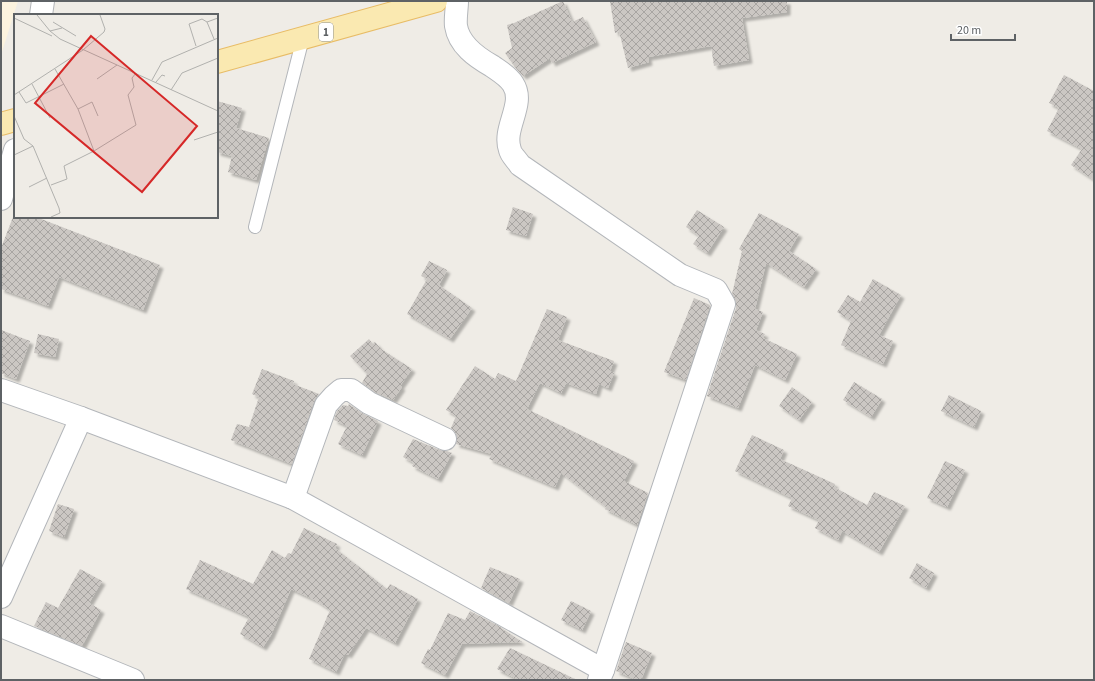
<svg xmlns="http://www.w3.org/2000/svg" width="1095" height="681" font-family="'Source Sans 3',sans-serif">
  <defs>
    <pattern id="building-cross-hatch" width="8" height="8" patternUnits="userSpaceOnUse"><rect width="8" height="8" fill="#cbc7c3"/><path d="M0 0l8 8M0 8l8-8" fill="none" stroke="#a8a5a2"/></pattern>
    <filter id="shadow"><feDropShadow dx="3.5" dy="3.5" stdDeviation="1" flood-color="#0004"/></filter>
  </defs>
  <rect width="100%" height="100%" fill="#efece6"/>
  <polygon fill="#fcf3de" points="1,1 18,1 1,55"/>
  <g fill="url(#building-cross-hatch)" filter="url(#shadow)">
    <polygon points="563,1 572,22 583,17 596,42 552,63 550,58 523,76 515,67 505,53 512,48 507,25 514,23"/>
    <polygon points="610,1 787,1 787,12 742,18 749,60 714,66 711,46 648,57 649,62 628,68 619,31 615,33"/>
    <polygon points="1064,75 1094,91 1094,180 1071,165 1082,149 1047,131 1059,108 1049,103"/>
    <polygon points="217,101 242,108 236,128 269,138 256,180 228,172 232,156 217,152"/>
    <polygon points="513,207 533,214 526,236 506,230"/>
    <polygon points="697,210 724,227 707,253 693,244 699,236 686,227"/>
    <polygon points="759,213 799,234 789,251 816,269 804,287 766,263 755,309 763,312 756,330 765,334 763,338 797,354 785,380 755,365 738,408 707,396 736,308 736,302 732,294 742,251 739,249"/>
    <polygon points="13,217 36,217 160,265 143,310 59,277 48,306 1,289 1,248"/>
    <polygon points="429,261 447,270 439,285 472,308 450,339 407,314 427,279 421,276"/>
    <polygon points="873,279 901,295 879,335 893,341 883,364 841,345 851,321 837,312 848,295 860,302"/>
    <polygon points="694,298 710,305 686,380 664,372"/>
    <polygon points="547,309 567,317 558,340 614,361 610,371 614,373 608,388 599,384 596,394 566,383 561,393 540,383 527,409 634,461 624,481 648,493 637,525 605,509 606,507 561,473 555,487 489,459 492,454 456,444 457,438 455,432 451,428 456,416 446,410 475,366 495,379 498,373 516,381"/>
    <polygon points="1,330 30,341 16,379 1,373"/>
    <polygon points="38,334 59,339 55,357 34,353"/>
    <polygon points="369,339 373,344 375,342 381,349 412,369 400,386 402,387 393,400 375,392 362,383 367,374 350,356"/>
    <polygon points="262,369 294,381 293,384 319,394 314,401 292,464 231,440 237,424 249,427 259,397 252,394"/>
    <polygon points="854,382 882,399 871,417 843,400"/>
    <polygon points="792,387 812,402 799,420 779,406"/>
    <polygon points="949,395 981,411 974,427 941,411"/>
    <polygon points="349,404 362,413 378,421 362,455 338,444 347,426 334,420 337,411 343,405 348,406"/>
    <polygon points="752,435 784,450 780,459 835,484 834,487 867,505 874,492 905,506 879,552 842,531 838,540 815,528 819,520 788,506 792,498 735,471"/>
    <polygon points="413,439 440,450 447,451 452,453 438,479 412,466 414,463 403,457"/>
    <polygon points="945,461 965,470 947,507 927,498"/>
    <polygon points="58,504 74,509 64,537 49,531"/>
    <polygon points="304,528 337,544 335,548 387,589 390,584 418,599 395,643 366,628 348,655 345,653 336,672 309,659 330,610 315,600 291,589 271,635 263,647 240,634 249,617 186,589 200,560 253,584 272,550 285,558 288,553 291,554"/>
    <polygon points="917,563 934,573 926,588 909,578"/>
    <polygon points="490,567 520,579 509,603 481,588"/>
    <polygon points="80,569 102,581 89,603 101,610 82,646 34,626 46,602 58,608"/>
    <polygon points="571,601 591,611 582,630 561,620"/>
    <polygon points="470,611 497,625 522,642 462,644 445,675 421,663 428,649 430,650 448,613 465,620"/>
    <polygon points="626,642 652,653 641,680 637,680 616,671"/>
    <polygon points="510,648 577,680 519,680 497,669"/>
  </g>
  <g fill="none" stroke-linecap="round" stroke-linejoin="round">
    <defs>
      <polyline id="service" points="255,227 303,38"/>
      <g id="minor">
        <path d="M457 1C457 9 455 18 456 26 459 45 476 57 492 66 499 71 508 76 513 84 526 104 502 128 510 150 511 155 517 160 520 165L680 275 716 290 724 304 603 670 599 680"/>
        <polyline points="41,15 43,1"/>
        <polyline points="1,390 81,418 293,498 603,670"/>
        <polyline points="293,498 326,405 334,396 341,390 351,390 369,403 445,439"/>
        <polyline points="1,597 81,418"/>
        <polyline points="1,626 133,680"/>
      </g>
      <polyline id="tertiary" points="1,199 15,150"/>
      <g id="primary">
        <polyline points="217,62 436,1"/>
        <polyline points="1,124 15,120"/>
      </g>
    </defs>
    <use href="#service" stroke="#b3b6ba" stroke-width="14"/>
    <use href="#minor" stroke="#b3b6ba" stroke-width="24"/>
    <use href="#tertiary" stroke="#b3b6ba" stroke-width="24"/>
    <use href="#primary" stroke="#e8bc66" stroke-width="24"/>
    <use href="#service" stroke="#fff" stroke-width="12"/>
    <use href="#minor" stroke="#fff" stroke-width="22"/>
    <use href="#tertiary" stroke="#fff" stroke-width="22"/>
    <use href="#primary" stroke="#fae9b1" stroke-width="22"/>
  </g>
  <g text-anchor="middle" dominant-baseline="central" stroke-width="3" stroke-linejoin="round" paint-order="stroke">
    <rect fill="#fff" stroke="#8e9193" stroke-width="1" x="319" y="23" width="14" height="18" rx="3"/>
    <g font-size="11" font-weight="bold" fill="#5e6265">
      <text x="326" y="32">1</text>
    </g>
  </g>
  <g transform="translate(14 14)">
    <rect width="204" height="204" fill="#efece6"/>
    <path fill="none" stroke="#b1b1ae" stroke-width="1" d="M23 1 36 17 46 25 204 97M0 4 38 22M39 8 62 22M36 17 48 14M200 25 193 8 204 4M182 32 175 10 188 5 193 8M41 55 64 95 80 137M83 65 103 51M138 66 148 48 204 24M142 68 148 61 151 62M18 70 36 104M157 76 168 59 204 44M5 78 12 89 50 70M0 81 69 36 90 18 91 15 86 1M64 95 78 88 84 102M0 102 10 125 19 132 45 194 46 199 37 203M180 126 204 118M0 141 19 132M37 171 53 165 50 152 80 137 122 111 114 81 120 73 118 64 122 59M15 173 33 164"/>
    <path fill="#d62828" fill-opacity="0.15" stroke="#d62828" stroke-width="2" d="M77 22 183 112 128 178 21 89Z"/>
    <rect width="204" height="204" fill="none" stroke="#5e6265" stroke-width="2"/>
  </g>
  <rect width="1095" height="681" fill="none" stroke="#5e6265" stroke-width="4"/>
  <path d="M951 34v6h64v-6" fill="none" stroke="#5e6265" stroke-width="2"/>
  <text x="957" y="34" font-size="12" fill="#5e6265" stroke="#ffffff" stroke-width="3" paint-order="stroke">20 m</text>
</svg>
